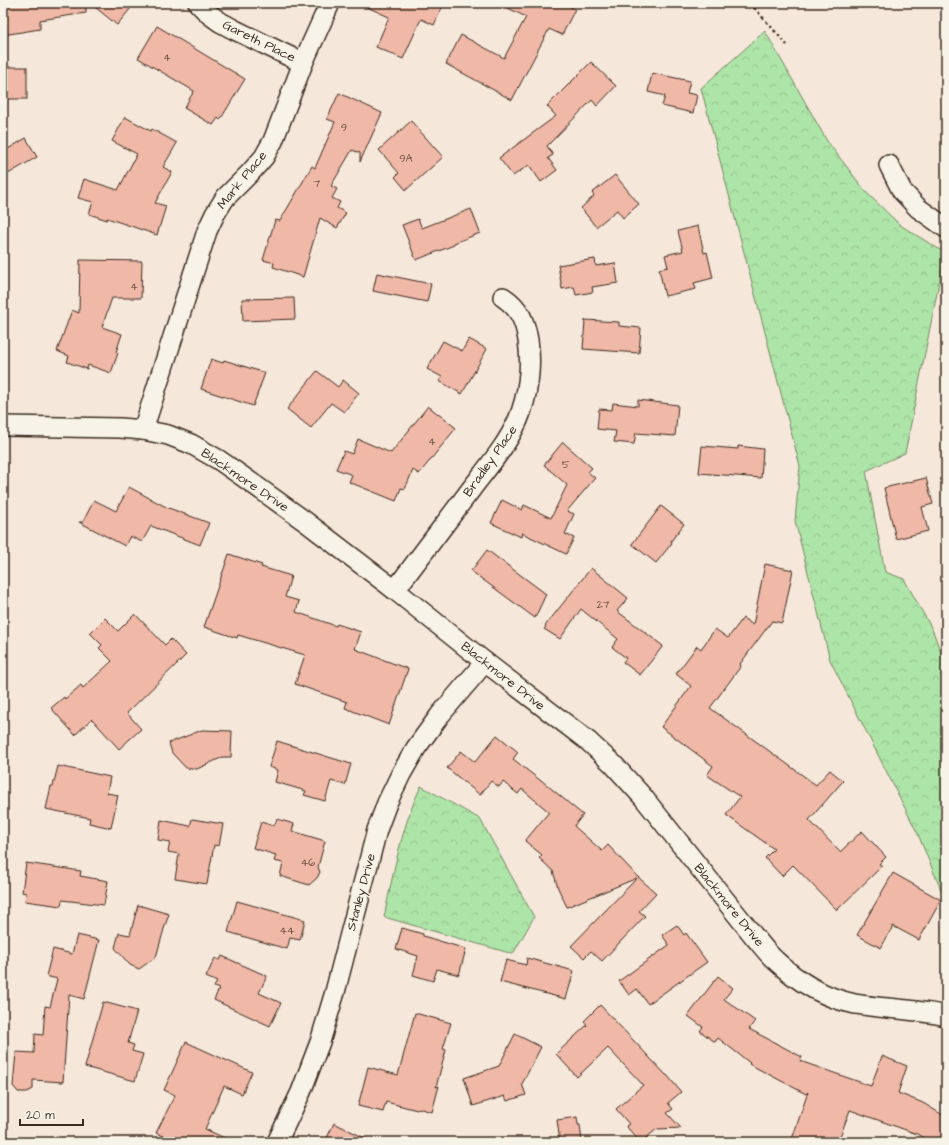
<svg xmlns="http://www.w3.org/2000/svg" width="949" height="1145" font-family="'Architects Daughter',sans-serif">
  <defs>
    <pattern id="forest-crowns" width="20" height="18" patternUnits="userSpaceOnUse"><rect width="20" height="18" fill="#ade4a7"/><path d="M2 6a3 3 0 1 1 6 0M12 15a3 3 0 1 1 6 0" fill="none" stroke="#96c48f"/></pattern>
  </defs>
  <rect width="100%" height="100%" fill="#f6e7db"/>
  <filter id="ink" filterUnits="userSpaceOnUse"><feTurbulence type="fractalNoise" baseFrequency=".025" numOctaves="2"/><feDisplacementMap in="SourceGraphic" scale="8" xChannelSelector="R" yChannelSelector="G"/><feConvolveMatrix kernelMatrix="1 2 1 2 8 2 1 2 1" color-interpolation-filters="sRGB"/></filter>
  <g filter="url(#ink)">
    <g fill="url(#forest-crowns)" stroke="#748762">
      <polygon points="765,31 827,141 866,192 900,225 945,253 905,453 866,471 885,572 904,579 932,629 946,665 946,902 917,832 830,660 795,521 800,466 701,88"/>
      <path d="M421 786 480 819 534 917 513 954 384 917C393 874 402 825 421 786Z"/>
    </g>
    <g fill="#f0b8a6" stroke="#3b2a1e">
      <polygon points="3,3 86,3 86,13 40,20 40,29 3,35"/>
      <polygon points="90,3 135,3 117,25"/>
      <polygon points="358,3 444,3 434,25 421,19 403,59 376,47 389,17"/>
      <polygon points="498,3 564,3 575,9 562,35 549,29 512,100 446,64 461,35 504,58 526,17"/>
      <polygon points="157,26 245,79 220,120 218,118 213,125 184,108 194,91 138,58"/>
      <polygon points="591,62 616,86 597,106 592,100 547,146 553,155 548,158 557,170 541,182 529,165 513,176 499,158 556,116 547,106"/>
      <rect x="3" y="67" width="24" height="32"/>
      <polygon points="652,73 690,81 687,93 697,95 693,113 662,106 665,96 648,92"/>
      <polygon points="339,93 382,113 360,162 360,153 352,150 331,186 337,189 332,198 340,202 337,208 346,213 337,228 320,218 303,277 273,267 274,263 263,260 275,220 280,221 312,166 315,168 335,122 327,119"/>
      <polygon points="125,117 151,131 152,129 177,143 163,167 172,172 155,203 166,206 157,235 107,218 107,220 89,214 93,202 78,198 84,179 118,190 137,154 112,141"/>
      <polygon points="411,121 443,157 406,190 395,177 399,173 379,150"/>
      <polygon points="26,138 37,157 3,177 3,152"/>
      <polygon points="615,175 639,204 623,218 617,210 596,227 581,208 594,196 592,193"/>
      <polygon points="471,209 480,233 454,243 454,245 416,260 402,225 418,219 422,228"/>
      <polygon points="698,226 704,253 707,252 713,278 694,283 696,289 665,296 659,269 668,267 665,255 683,251 678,231"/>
      <polygon points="595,259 596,266 615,263 618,283 592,287 593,292 576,295 574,287 562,289 558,265"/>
      <polygon points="80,260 142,261 141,298 112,298 102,327 122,334 116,352 118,353 111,373 88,365 87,369 67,362 69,356 57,351 72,310 79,313"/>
      <polygon points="377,273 431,284 427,302 373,291"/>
      <polygon points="294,298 295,319 243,321 242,299"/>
      <polygon points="585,320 619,322 619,326 641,328 639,353 583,349"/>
      <polygon points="469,339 487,349 462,394 439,381 442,377 427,369 443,341 462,351"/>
      <polygon points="211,359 223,363 224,360 265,373 253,406 201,389"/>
      <polygon points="317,371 338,387 343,380 359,393 344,412 331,403 311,428 287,409"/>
      <polygon points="638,400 678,405 675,436 636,433 634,444 614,442 616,431 597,429 599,409 612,410 613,403 638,406"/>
      <polygon points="428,406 456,428 419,474 413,470 405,489 401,488 396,501 349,482 352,475 336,469 344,451 352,454 358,439 391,453"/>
      <polygon points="563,442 592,468 588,472 595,478 567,511 574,514 565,534 574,538 566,554 522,533 521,537 491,523 502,500 522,510 524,505 551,518 567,485 544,465"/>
      <polygon points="702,446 738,449 738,446 763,449 761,478 699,473"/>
      <polygon points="926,478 933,504 922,507 928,531 896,539 884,488"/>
      <polygon points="129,487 166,507 209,523 200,545 151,526 142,542 130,536 125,546 79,522 83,522 94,500 116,511"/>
      <polygon points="661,506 684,524 671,541 672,543 656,563 632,544"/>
      <polygon points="487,550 546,594 535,618 471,571"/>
      <polygon points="229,554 262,565 261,567 291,576 285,597 299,601 296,612 336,626 337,624 361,632 355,649 408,669 389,725 345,708 347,702 295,684 305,655 238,635 237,638 204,627"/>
      <polygon points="765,564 793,570 782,623 772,621 740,664 741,666 710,708 816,785 830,770 843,781 809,820 840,852 862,831 886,857 879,864 882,866 837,910 793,865 782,876 765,858 774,849 726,815 740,797 707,775 713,766 661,727 691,686 676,674 697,646 701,649 715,629 728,638 743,618 753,625"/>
      <polygon points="591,568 628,598 617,611 663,646 640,675 623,662 626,658 612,647 618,639 581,609 560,639 544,629 546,627 545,626"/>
      <polygon points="135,614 165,645 171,639 186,655 127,713 141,729 119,749 92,719 75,735 51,708 64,697 65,699 81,685 83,688 112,661 99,648 102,645 90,633 105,618 118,631"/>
      <polygon points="202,730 232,731 231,757 223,757 197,769 186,768 172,753 169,743"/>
      <polygon points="497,735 518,752 513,759 541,781 541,780 583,815 574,826 602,851 608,845 638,877 656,893 639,911 645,916 602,961 591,951 584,958 571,946 637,878 567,907 558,888 553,871 539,858 542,855 525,841 549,812 522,789 518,794 503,782 499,787 491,781 480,795 447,768 461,751 475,762"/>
      <polygon points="277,741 351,764 345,785 331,781 325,801 304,795 306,791 275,782 278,770 269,767"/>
      <polygon points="58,766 110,777 107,793 118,795 111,828 89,823 90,818 46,809 51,786 53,786"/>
      <polygon points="192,819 223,824 219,846 214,845 207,884 175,879 179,854 168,852 170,842 158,840 161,820 190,826"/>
      <polygon points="277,819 294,824 292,831 325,841 318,867 320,872 317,878 309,885 280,876 283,863 274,861 276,855 253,848 261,822 274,826"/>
      <polygon points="26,863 81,871 80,876 108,881 104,905 62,900 61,906 25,901 26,893 22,892"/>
      <polygon points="893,873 941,900 919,940 893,926 881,948 857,935"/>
      <polygon points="237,901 305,920 300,940 290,938 287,949 228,932"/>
      <polygon points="138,905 169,914 164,929 156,957 139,969 130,965 115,948 119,933 130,935"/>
      <polygon points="677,925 684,935 686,933 707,962 648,1004 637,989 629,995 619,981 669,945 662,935"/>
      <polygon points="402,928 423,934 423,936 466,949 459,975 437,969 433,981 413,975 418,956 396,949"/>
      <polygon points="77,935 99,940 84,999 69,995 63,1082 33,1080 33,1089 27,1092 18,1092 13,1086 16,1052 34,1053 35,1034 43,1035 45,1006 50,1007 57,979 46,976 53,949 72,954"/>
      <polygon points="222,956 267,976 259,993 281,1003 270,1026 214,1000 219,989 214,987 217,982 206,977 215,958 220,960"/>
      <polygon points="527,958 574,971 566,999 500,982 506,960 526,965"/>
      <polygon points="718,976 733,988 724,999 755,1021 749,1029 802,1057 800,1061 871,1086 882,1056 907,1066 898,1093 923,1103 946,1117 946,1142 930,1142 917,1134 850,1110 838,1142 791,1142 808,1092 806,1094 749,1064 750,1063 718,1038 715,1042 700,1031 703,1027 688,1016"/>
      <polygon points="103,1002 137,1011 128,1043 134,1045 132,1051 143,1054 135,1081 85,1067"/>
      <polygon points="600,1005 666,1075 667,1075 681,1092 668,1103 673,1109 667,1113 681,1128 657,1129 641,1142 640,1142 626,1126 629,1124 616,1109 643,1085 608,1048 577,1077 556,1054 587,1025 584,1021"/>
      <polygon points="415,1013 451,1023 443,1049 446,1050 436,1087 439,1086 432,1112 418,1108 417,1110 386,1102 383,1112 358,1106 368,1067 398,1075"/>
      <polygon points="515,1034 541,1047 522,1084 526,1095 507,1101 505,1096 473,1106 464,1078 499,1066"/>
      <polygon points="186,1042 252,1072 242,1094 224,1086 205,1129 233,1142 161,1142 164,1136 156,1133 175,1095 164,1090"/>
      <polygon points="577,1117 578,1125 580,1125 582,1142 560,1142 557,1120"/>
      <polygon points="334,1123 373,1142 325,1142"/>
    </g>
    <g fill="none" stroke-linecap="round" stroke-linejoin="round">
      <defs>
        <g id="minor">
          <polyline points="198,3 209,14 220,22 235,30 303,63"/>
          <polyline points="889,165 902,191 918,208 946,228"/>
          <path d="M3 426 120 428 143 430 168 435 191 444 219 460 242 476 306 522 395 590 485 662 588 741 613 764 643 797 753 935C760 943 767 953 775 960 797 981 825 998 855 1004 885 1009 916 1009 946 1016"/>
          <polyline points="143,430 207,231 215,214 225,198 250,173 264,157 273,141 303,63 330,3"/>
          <path d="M395 590C421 556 446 522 472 488 488 467 507 445 518 420 528 396 532 366 528 340 525 322 520 308 503 297"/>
          <polyline points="277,1142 301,1092 320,1042 335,992 377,830 387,803 401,774 416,748 440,715 485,662"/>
        </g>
      </defs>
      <use href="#minor" stroke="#3b2a1e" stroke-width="22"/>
      <polyline stroke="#3b2a1e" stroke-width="2.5" stroke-dasharray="3 3" stroke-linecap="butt" points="750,3 787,45"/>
      <use href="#minor" stroke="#f7f3e8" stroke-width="19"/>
    </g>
  </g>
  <g text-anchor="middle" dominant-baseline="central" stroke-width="3" stroke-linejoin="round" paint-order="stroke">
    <g font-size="11" fill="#684e40">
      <text x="167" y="57">4</text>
      <text x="344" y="127">9</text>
      <text x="406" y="158">9A</text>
      <text x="317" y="183">7</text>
      <text x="134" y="286">4</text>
      <text x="432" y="441">4</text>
      <text x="566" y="464">5</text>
      <text x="603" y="604">27</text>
      <text x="308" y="862">46</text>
      <text x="287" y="930">44</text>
    </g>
    <g font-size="13" fill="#3b2a1e" stroke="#f7f3e8">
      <text transform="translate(259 41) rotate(26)">Gareth Place</text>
      <text transform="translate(242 180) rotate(-51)">Mark Place</text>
      <text transform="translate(490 461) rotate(-55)">Bradley Place</text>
      <text transform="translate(245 480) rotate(34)">Blackmore Drive</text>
      <text transform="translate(503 676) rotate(38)">Blackmore Drive</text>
      <text transform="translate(361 892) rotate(-75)">Stanley Drive</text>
      <text transform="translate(729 905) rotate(51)">Blackmore Drive</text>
    </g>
  </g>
  <rect width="949" height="1145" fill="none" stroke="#f7f3e8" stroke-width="16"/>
  <rect x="8" y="8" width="933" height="1129" fill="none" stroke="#3b2a1e" stroke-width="1.5" filter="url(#ink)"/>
  <path d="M20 1119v6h63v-6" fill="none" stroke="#3b2a1e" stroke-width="2"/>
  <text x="26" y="1119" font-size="12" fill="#3b2a1e" stroke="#f7f3e8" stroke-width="3" paint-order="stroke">20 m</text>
</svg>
